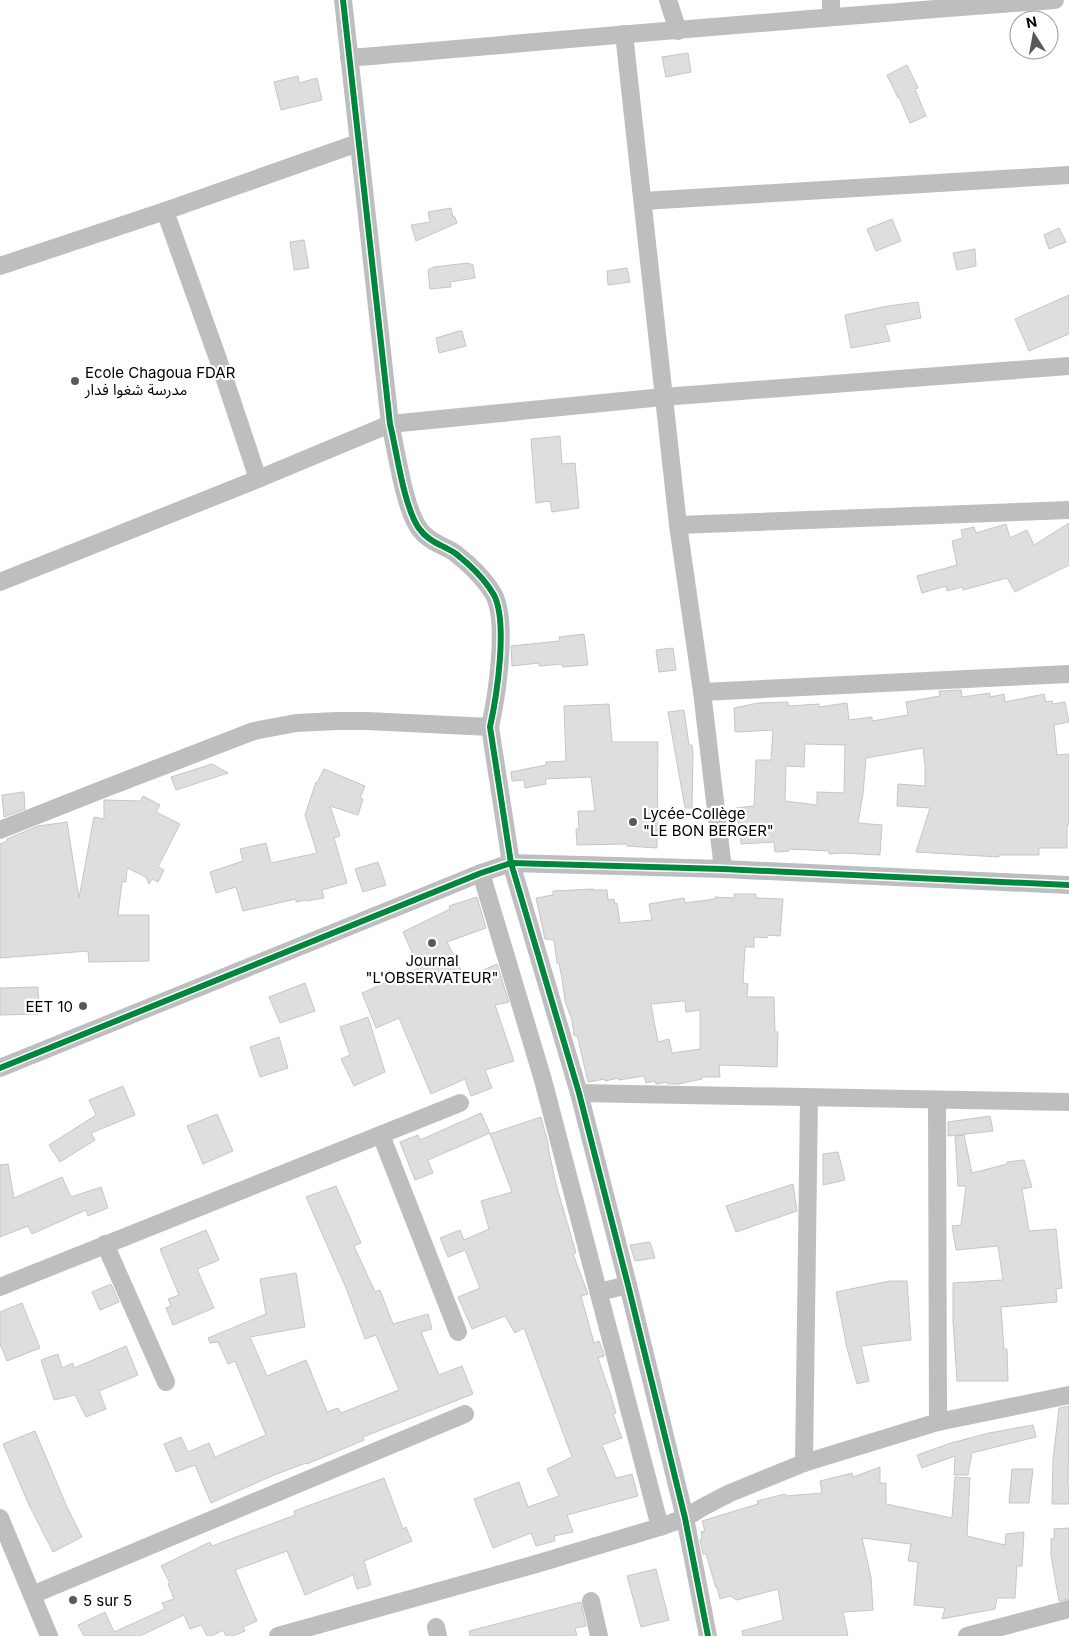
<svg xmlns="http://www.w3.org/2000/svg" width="1069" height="1636" font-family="Inter,'Noto Sans Arabic',sans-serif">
  <rect width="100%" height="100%" fill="#fff"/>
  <g fill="#dedede" stroke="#c6c6c6" fill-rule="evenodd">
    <polygon points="688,53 691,72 666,77 662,57"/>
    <polygon points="907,65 918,88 915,89 926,116 910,123 899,97 898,98 887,75"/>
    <polygon points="298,76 299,83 317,78 322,100 281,110 274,82"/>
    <polygon points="451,208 453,217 455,217 457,223 416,241 411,225 430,222 428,212"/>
    <polygon points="892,219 901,241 876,251 867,229"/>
    <polygon points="1059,228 1066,242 1049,249 1044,235"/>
    <polygon points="304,240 309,268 294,270 290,242"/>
    <polygon points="975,249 976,266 957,270 953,253"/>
    <polygon points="468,263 473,265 475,278 450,282 451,287 430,289 428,270 434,267"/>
    <polygon points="627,268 630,282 608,285 607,271"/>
    <polygon points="1069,295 1069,334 1029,351 1015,319"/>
    <polygon points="918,302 921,318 885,325 890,341 851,348 845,315 888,306"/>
    <polygon points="459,331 462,331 466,346 439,353 436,338"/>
    <polygon points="560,436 562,464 575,463 579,508 552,512 550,501 536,503 531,439"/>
    <polygon points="1069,523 1069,565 1015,592 1007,578 963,590 962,587 947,591 946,586 922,593 917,576 957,565 952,541 963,538 961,530 974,527 976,533 1006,524 1010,538 1027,530 1034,545"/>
    <polygon points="584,634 588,665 563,667 562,664 539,666 539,663 512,666 511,646 560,641 559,637"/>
    <polygon points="673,648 676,670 659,672 656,650"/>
    <path d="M961 690 962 697 990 693V697L1004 694 1005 702 1044 694 1046 702 1052 701 1053 704 1065 702 1069 722 1054 725 1057 755 1069 754V825H1067V848H1039V855H999V857L916 852 930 808 897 806 898 784 925 786V765L923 748 866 758 863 794 858 823 882 825 880 855 842 853 829 854V851L789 849V851L775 852 774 842 741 844 739 823H738L736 808 754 806 756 760H771L773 730 735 732 734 708 758 703 788 702V706L819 704V707L847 703 849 720 872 717V721L908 715 906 702 940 696 939 691ZM805 744 845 745 844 793 817 792V805L785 801 786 766 804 767Z"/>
    <polygon points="609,704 612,742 658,742 657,848 627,846 627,844 577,845 576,829 579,829 578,811 595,811 591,777 545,779 546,784 525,788 524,780 512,781 511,772 546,765 546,762 566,761 564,706"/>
    <polygon points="684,710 689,745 692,745 693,753 692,808 685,808 668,712"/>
    <polygon points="212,764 228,773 176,790 171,777"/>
    <polygon points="324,769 365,786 360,798 363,799 358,815 330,806 340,836 334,838 347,883 322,890 324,898 306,901 306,900 296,902 296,899 243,911 236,887 216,893 210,872 243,861 240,849 266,843 271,863 317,853 305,815 316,782 317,783"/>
    <polygon points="24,792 25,809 4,817 2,795"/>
    <polygon points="143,796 160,805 156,812 180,824 158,867 164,870 158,882 152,879 149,884 146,877 127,868 126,882 122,882 118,915 149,915 149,961 89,962 88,951 0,958 0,844 7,841 7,839 38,826 67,822 79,898 94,817 104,819 104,800 140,801"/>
    <polygon points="378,862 386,885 363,892 355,869"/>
    <path d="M593 889V890H607L608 900 614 899 615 904 617 903 620 923 652 920 649 904 684 898 685 903 715 899V897L734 898V894H756V898L783 899 780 936 768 935 767 938 754 937V947H745L743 983 748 984 747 997H774L775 1032H778L777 1067 719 1065 720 1077H702V1079L678 1084H667V1082L656 1084 655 1081 646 1083 644 1076 619 1080V1078L605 1081V1079L588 1082 577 1035 574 1036 572 1020 565 1001 562 979 559 963H557L554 940 545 939 536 898 553 895V891ZM683 1001H685L686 1012 700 1010V1049L672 1053 669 1039 658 1042 651 1004Z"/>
    <polygon points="477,897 486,928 447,942 465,978 497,964 509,1002 495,1005 514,1061 485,1070 492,1088 471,1096 465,1079 431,1094 399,1018 376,1028 362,993 419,968 403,932 450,909 449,906"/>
    <polygon points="305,983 315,1011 280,1023 269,997"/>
    <polygon points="38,987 39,1014 0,1015 0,988"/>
    <polygon points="368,1017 385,1072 354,1086 341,1059 350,1055 340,1027"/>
    <polygon points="279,1037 288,1068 260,1077 250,1047"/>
    <polygon points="123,1086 135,1115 91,1133 95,1140 60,1162 49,1145 96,1115 89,1100"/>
    <polygon points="481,1113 490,1133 428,1160 433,1173 415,1180 400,1142 418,1135 420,1140"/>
    <polygon points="217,1114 233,1151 203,1164 187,1126"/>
    <polygon points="990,1116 993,1131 948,1136 948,1122"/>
    <polygon points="541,1117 549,1147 548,1147 556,1184 576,1253 573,1254 588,1294 581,1296 594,1343 599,1341 604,1354 604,1356 598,1358 611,1396 616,1413 613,1414 622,1438 602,1445 616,1478 632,1474 638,1496 567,1515 573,1532 554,1536 555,1541 536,1546 531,1533 493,1548 474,1499 519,1482 528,1507 559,1496 547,1469 572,1457 524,1328 515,1333 505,1316 472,1329 458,1297 480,1288 465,1250 448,1257 440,1238 460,1230 464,1240 489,1229 481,1201 512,1192 490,1134"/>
    <polygon points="964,1135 972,1173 1007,1164 1007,1162 1024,1160 1032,1187 1022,1189 1029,1231 1056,1229 1062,1288 1056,1289 1057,1302 1001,1307 1004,1349 1007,1349 1008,1381 957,1381 953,1321 953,1283 1003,1280 998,1246 956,1250 952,1226 961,1225 966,1186 958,1186 955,1136"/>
    <polygon points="838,1152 845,1180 823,1185 823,1154"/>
    <polygon points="8,1164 14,1198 62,1177 71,1197 101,1187 108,1208 88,1216 86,1210 32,1234 28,1226 0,1237 0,1165"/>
    <polygon points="793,1184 797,1211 736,1232 726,1206"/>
    <polygon points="336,1186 361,1243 354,1246 375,1292 380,1290 393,1324 428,1314 432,1329 421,1332 439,1375 462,1366 473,1394 363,1437 364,1440 307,1464 306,1463 274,1475 211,1503 195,1465 176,1472 164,1444 181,1437 188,1452 209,1443 215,1457 266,1435 235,1361 228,1364 218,1342 210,1343 208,1338 266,1314 260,1279 296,1273 305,1327 250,1337 267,1376 306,1360 327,1412 338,1408 341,1413 399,1390 376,1335 365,1339 346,1288 306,1197"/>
    <polygon points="206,1230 219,1260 197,1269 214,1308 173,1325 166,1308 171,1306 168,1299 179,1295 160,1249"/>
    <polygon points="650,1242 655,1258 635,1261 630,1245"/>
    <polygon points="890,1281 907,1281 911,1340 861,1346 869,1381 857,1384 847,1348 836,1292"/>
    <polygon points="111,1284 119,1302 100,1310 92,1292"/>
    <polygon points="22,1303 40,1348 7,1361 0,1344 0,1312"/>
    <polygon points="126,1346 138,1375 99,1391 106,1409 86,1417 75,1395 54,1400 41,1360 58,1354 62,1368 73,1363 74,1368"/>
    <polygon points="1069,1406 1068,1485 1069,1485 1069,1504 1052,1504 1053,1460 1059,1408"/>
    <polygon points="1033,1425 1036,1437 972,1453 968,1475 954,1475 955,1456 922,1468 917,1455 951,1443 989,1433"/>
    <polygon points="35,1431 67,1507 82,1537 53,1552 29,1505 3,1444"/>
    <polygon points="880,1467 880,1483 886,1483 886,1504 952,1518 955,1477 970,1478 967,1536 1005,1545 1006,1534 1024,1532 1022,1566 1017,1566 1015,1598 997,1598 995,1609 942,1619 945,1608 914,1605 918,1562 908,1561 911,1544 862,1538 871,1577 873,1610 843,1612 848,1636 743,1636 742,1631 783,1620 778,1589 737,1600 730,1596 720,1599 717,1587 716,1588 706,1554 703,1554 700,1540 702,1539 701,1532 705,1531 702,1521 758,1504 757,1501 785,1494 786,1496 822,1493 820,1481 852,1473 853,1477"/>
    <polygon points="1012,1469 1033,1469 1029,1503 1009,1503"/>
    <polygon points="384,1478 403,1529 406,1527 412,1541 364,1561 371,1585 357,1589 353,1575 305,1595 287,1551 235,1570 257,1621 243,1627 245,1631 233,1636 226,1636 223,1630 212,1636 207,1636 201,1625 190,1629 184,1615 140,1636 84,1636 78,1625 105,1612 114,1632 165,1609 162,1603 174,1599 168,1584 170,1583 161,1566 210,1542 212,1546 295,1515 294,1511"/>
    <polygon points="1069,1528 1069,1599 1059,1601 1051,1556 1051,1539 1054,1538 1054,1529"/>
    <polygon points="656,1569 669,1620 641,1627 627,1576"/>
    <polygon points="581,1602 586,1626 575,1628 577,1636 470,1636 469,1631"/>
  </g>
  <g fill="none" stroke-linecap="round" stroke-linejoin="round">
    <g stroke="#bebebe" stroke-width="18">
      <path d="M343 0 390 424C397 452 403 503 418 527 428 542 441 544 455 553 459 556 463 560 467 563 477 572 487 583 494 595 508 623 497 695 490 727L511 863 579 1093 628 1285 685 1518 708 1636"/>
      <polyline points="668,0 678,31"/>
      <polyline points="831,16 831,0"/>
      <polyline points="624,34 678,525 702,692 723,869"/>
      <path d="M349 58C584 38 819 17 1055 0"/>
      <polyline points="643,201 1069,175"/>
      <polyline points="165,211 218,359 258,479"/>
      <polyline points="0,266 165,211 358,143"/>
      <polyline points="678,525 1069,510"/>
      <polyline points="0,582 258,479 390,424 663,397 1069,366"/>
      <polyline points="702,692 1069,674"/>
      <polyline points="0,830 106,788 254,731 296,723 337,721 367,721 490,727"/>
      <polyline points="481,873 543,1080 660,1527"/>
      <polyline points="0,1068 481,873 511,863 723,869 1069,885"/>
      <polyline points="579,1093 1069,1102"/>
      <polyline points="937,1100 938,1422"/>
      <polyline points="381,1135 458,1332"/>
      <polyline points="105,1244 166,1382"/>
      <polyline points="0,1287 460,1103"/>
      <polyline points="599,1292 628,1285"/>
      <polyline points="804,1463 809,1098"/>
      <polyline points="0,1518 49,1636"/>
      <polyline points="32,1595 465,1414"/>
      <polyline points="591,1601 599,1636"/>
      <polyline points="436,1627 438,1636"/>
      <polyline points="278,1636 536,1564 660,1527 685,1518 703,1507 730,1493 804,1463 938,1422 1069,1395"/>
      <polyline points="967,1636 1069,1609"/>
    </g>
    <defs>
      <g id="cycleway">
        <path d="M343 0 390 424C397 452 403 503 418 527 428 542 441 544 455 553 459 556 463 560 467 563 477 572 487 583 494 595 508 623 497 695 490 727L511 863 579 1093 628 1285 685 1518 708 1636"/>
        <polyline points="0,1068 481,873 511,863 723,869 1069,885"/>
      </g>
    </defs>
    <use href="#cycleway" stroke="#fff" stroke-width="9"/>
    <use href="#cycleway" stroke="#00873e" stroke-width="6"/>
  </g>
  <g fill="#595959" stroke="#fff" stroke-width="2">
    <circle cx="75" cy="381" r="5"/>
    <circle cx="633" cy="822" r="5"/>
    <circle cx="432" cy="943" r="5"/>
    <circle cx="83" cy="1006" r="5"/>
    <circle cx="73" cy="1600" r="5"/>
  </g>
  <g text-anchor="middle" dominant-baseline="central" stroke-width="4.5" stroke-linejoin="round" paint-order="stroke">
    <g font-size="15" fill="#000" stroke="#fff" text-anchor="start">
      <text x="85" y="372">Ecole Chagoua FDAR<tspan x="85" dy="17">مدرسة شغوا فدار</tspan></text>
      <text x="643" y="813">Lycée-Collège<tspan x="643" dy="17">"LE BON BERGER"</tspan></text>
      <text x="432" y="960" text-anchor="middle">Journal<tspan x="432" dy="17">"L'OBSERVATEUR"</tspan></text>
      <text x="73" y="1006" text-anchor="end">EET 10</text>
      <text x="83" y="1600">5 sur 5</text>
    </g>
  </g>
  <g transform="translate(1034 35) rotate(349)"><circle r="24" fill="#ffffff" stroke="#999999"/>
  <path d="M0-4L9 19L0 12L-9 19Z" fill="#595959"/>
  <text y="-8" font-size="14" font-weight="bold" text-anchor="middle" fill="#000000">N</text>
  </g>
</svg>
